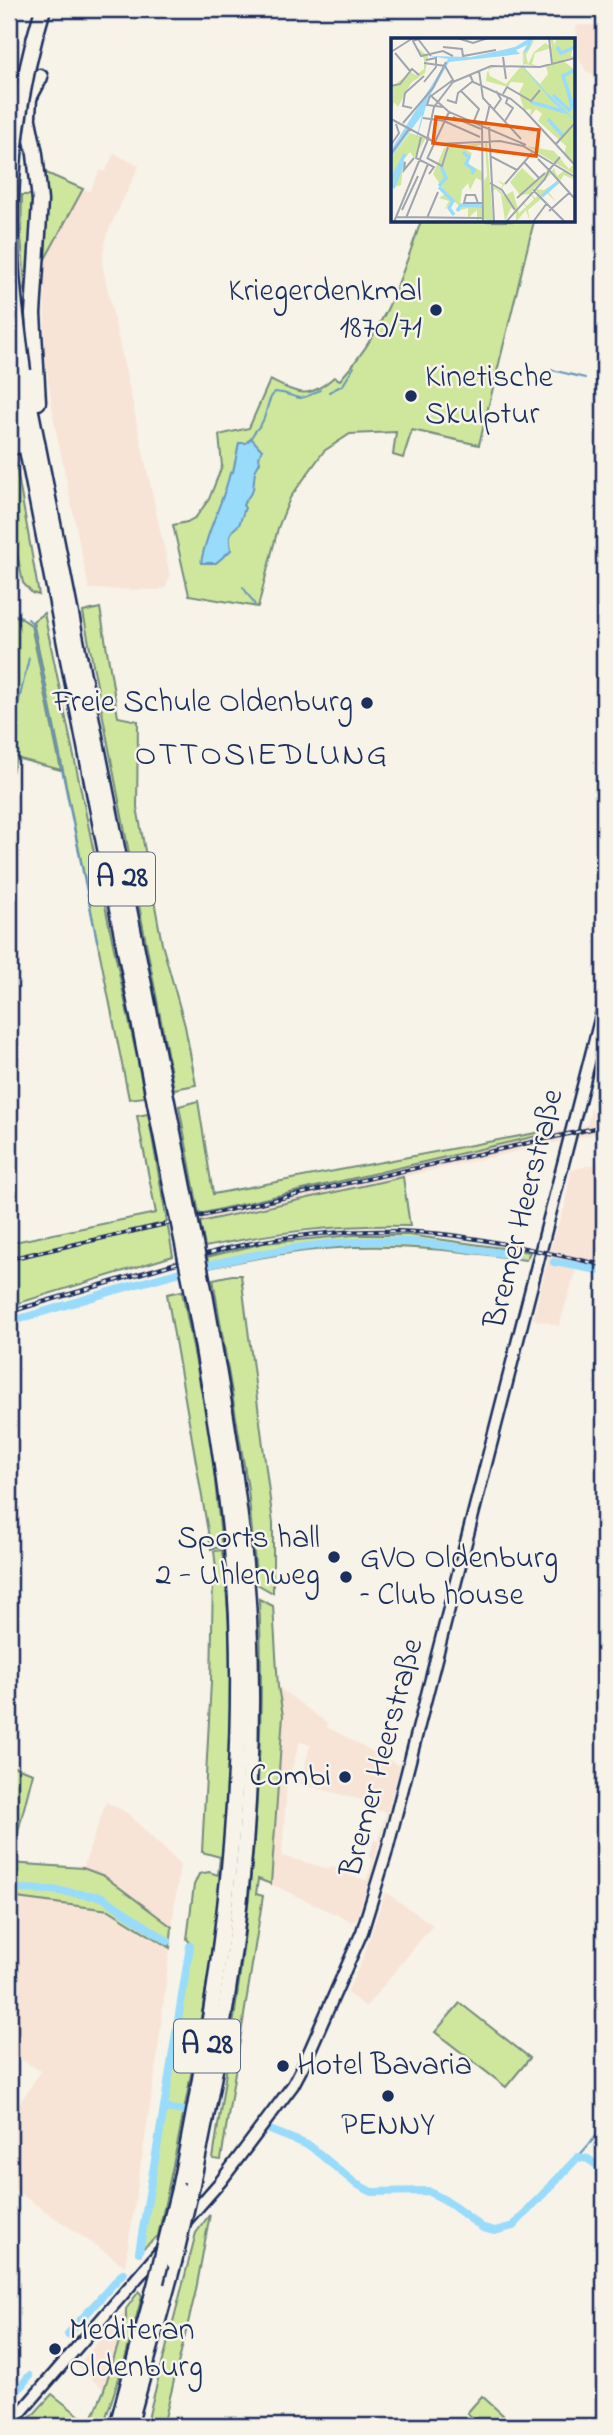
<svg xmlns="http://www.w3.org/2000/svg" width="613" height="2435" font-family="'Indie Flower',sans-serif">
  <rect width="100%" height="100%" fill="#f7f3e8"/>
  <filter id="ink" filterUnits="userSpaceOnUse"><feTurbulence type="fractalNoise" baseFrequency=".0143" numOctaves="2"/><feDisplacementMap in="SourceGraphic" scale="14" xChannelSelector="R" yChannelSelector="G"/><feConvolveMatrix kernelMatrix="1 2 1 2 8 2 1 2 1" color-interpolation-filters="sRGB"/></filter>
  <g filter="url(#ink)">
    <g fill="#f8e4d7" fill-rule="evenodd">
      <polygon points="578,25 604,25 604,79 586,71 579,58 576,28"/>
      <polygon points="114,153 139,166 106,236 102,263 170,575 166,587 159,590 89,589 55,426 45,359 44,261 83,189 90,191 100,170 105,172"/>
      <polygon points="604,1059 604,1132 200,1222 199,1214 587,1125"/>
      <polygon points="604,1162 604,1202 598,1226 604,1228 604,1274 577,1268 559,1326 533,1319 554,1235 564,1210 571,1170"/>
      <path d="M278 1687 327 1723V1727L400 1766 369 1881 357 1919 352 1922 271 1884 283 1715ZM300 1742 310 1745 300 1784 366 1801 365 1804 371 1806V1809L386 1812 378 1841 374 1840 369 1857 373 1859 367 1880 350 1876 351 1872 331 1866 330 1869 282 1856 287 1784Z"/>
      <polygon points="106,1802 126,1812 180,1864 172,1927 104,1876 83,1868"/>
      <polygon points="385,1892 433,1925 366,2007 347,1993 364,1955"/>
      <polygon points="9,1897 109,1910 170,1948 156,2068 125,2266 9,2186 9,2119 41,2071 9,2053 9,2016 12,1981 9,1980"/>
      <polygon points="126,2309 126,2319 104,2390 77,2366"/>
    </g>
    <g fill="#cfe79d" stroke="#758b7e" stroke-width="2">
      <polygon points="44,172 83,189 44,261"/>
      <polygon points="22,195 35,195 28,324 21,236"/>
      <path d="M421 221H534L479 445 412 430 403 458 393 455 396 432 350 434 324 451 290 498 278 528 258 607 189 595 173 525 187 522 196 517 209 499 222 466 219 435 249 428 270 380C299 394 308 400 334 377L340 380C384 332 400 281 421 221Z"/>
      <polygon points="9,435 12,442 39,595 32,593 23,583 9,514"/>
      <polygon points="100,608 118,717 138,721 137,807 162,944 185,1026 196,1085 174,1089 83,612"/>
      <polygon points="9,613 21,618 31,625 61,770 16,758 9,783"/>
      <polygon points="44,613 145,1097 129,1099 33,621"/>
      <polygon points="198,1101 213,1194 541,1132 541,1135 199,1214 179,1106"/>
      <polygon points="148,1114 173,1256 9,1306 9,1243 156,1213 137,1116"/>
      <path d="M403 1177 410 1226C338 1224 275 1232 205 1247L200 1222Z"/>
      <path d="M354 1235H409L530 1252 526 1260C469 1252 412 1245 354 1247 305 1249 257 1257 209 1268L207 1257 264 1243Z"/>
      <polygon points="232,1275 241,1275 273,1523 273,1593 257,1584 248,1489 213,1279"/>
      <polygon points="182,1291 210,1435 222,1547 211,1549 167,1294"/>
      <path d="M222 1550C251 1780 206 2013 158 2236L141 2250 192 1945 187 1939 194 1885 199 1874 209 1872 218 1875 220 1857 202 1852 211 1682 213 1579 217 1576 214 1551Z"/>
      <path d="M259 1599 273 1606 278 1687 283 1715 271 1884 258 1879 256 1894 263 1896 221 2160 213 2159C220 2110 228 2061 235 2012 254 1875 266 1736 259 1599Z"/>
      <polygon points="9,1765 33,1773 10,1863 83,1868 104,1876 172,1927 170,1948 109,1910 9,1897"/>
      <polygon points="460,2003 530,2058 506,2087 435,2032"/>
      <polygon points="210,2214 196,2290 163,2426 146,2426 196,2233"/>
      <polygon points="139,2291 142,2296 124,2363 103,2426 23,2426 52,2394 90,2424 104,2390 126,2319 126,2309"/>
      <polygon points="482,2396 503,2415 493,2426 483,2426 467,2413"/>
    </g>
    <path fill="#99dbfb" stroke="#6796bc" stroke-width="2" d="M251 438 262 450 259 457 260 462 255 471 253 490 243 505 245 508 239 525C228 532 229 538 231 550L216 563H201C206 531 223 504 230 473L233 472 239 443H246Z"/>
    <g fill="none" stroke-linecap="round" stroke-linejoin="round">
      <g stroke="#6796bc" stroke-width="2">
        <polyline points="552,370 585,378"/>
        <polyline points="329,392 343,385 354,367"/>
        <path d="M251 438C254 431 257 430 261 424 268 414 266 400 275 392 299 393 292 406 320 390"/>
        <polyline points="243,587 255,605"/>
        <polyline points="9,608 13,614 22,617"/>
        <polyline points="28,619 32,623 97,941"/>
        <polyline points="9,726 13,726 29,658"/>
        <polyline points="13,755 13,734"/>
        <polyline points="578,2157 604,2127"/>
      </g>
      <g stroke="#99dbfb" stroke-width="8">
        <polyline points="554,1262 604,1271"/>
        <path d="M9 1322C129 1287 247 1245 373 1241 422 1240 470 1250 517 1255"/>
        <polyline points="17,1889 52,1890 102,1897 168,1941"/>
        <polyline points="184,2111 164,2108 190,1946"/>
        <polyline points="270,2130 310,2146 356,2184 372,2192 428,2191 445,2200 483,2228 495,2231 513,2226 578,2157 588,2159 604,2170"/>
        <polyline points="139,2252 164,2108"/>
        <polyline points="68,2334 123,2273"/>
        <polyline points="9,2401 29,2376"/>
      </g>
      <defs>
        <g id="minor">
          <polyline points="185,2222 221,2181 293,2085 303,2066 362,1932 386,1854 604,1004"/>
          <polyline points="9,2426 162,2249"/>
        </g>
        <g id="major">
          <polyline points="9,61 20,12"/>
          <polyline points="15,71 30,9"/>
        </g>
        <g id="highway">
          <polyline points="9,20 11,9"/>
          <polyline points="15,71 17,89 28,120 35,154 40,201 33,314 38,402"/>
          <polyline points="28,116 29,98 40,77"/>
          <polyline points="9,358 173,1195"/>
          <polyline points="23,371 185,1193"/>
          <polyline points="9,417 17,446"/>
          <path d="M192 2184C233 1999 259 1807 249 1618 243 1509 224 1401 205 1294"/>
          <path d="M179 2189C218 2000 244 1811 237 1617 232 1510 213 1404 194 1298"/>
          <polyline points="117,2426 156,2282"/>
          <polyline points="129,2426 174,2262"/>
        </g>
      </defs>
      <use href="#minor" stroke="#1b2f5e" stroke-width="15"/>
      <use href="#major" stroke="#1b2f5e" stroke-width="18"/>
      <use href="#highway" stroke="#1b2f5e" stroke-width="19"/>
      <use href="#minor" stroke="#f7f3e8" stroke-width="10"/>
      <use href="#major" stroke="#f7f3e8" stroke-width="12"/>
      <use href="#highway" stroke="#f7f3e8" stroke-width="14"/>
      <defs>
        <g id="rail">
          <polyline points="9,1259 604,1126"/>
          <path d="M9 1312 224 1249C300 1232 380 1226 458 1236 507 1243 556 1255 604 1265"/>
        </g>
      </defs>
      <use href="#rail" stroke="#1b2f5e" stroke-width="4.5"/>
      <use href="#rail" stroke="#f7f3e8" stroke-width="2" stroke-dasharray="5" stroke-linecap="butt"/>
      <defs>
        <g id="highway-bridge">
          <path d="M23 371C18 332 12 292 11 253 8 172 19 86 43 9"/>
          <polyline points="185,1193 205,1294"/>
          <polyline points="173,1195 194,1298"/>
          <polyline points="174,2262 192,2184"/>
          <polyline points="156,2282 179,2189"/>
        </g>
      </defs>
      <use href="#highway-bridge" stroke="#1b2f5e" stroke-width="19" stroke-linecap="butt"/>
      <use href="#highway-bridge" stroke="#f7f3e8" stroke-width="14"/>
    </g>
  </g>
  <g fill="#1b2f5e" stroke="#f7f3e8" stroke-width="2.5">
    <circle cx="436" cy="310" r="7"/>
    <circle cx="411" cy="396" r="7"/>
    <circle cx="367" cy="703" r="7"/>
    <circle cx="334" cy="1557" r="7"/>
    <circle cx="346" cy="1577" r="7"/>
    <circle cx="345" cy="1777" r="7"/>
    <circle cx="283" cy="2066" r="7"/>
    <circle cx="388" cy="2096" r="7"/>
    <circle cx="55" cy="2349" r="7"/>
  </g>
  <g text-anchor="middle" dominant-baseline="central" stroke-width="5" stroke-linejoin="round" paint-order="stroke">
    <g fill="#f7f3e8" stroke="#5d6a87" stroke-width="2">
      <rect x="89" y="852.5" width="66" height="53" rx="5"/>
      <rect x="174" y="2019.5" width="66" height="53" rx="5"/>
    </g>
    <g font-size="30" font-weight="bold" fill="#1b2f5e">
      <text x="122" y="879">A 28</text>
      <text x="207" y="2046">A 28</text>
    </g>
    <g font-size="32" fill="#1b2f5e" stroke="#f7f3e8" text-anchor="end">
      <text x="422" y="292">Kriegerdenkmal<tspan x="422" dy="37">1870/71</tspan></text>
      <text x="425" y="378" text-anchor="start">Kinetische<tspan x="425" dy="37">Skulptur</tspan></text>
      <text x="353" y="703">Freie Schule Oldenburg</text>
      <text x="320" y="1539">Sports hall<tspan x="320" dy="37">2 - Uhlenweg</tspan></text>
      <text x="360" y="1559" text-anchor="start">GVO Oldenburg<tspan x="360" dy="37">– Club house</tspan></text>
      <text x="331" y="1777">Combi</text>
      <text x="297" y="2066" text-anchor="start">Hotel Bavaria</text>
      <text x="388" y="2126" text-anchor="middle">PENNY</text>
      <text x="69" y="2331" text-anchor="start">Mediteran<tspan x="69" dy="37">Oldenburg</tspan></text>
    </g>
    <g font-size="32" fill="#1b2f5e" stroke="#f7f3e8">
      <text transform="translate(525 1209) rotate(-76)">Bremer Heerstraße</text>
      <text transform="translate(383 1758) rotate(-75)">Bremer Heerstraße</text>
    </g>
    <g font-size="33" letter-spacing="2" fill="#1b2f5e" stroke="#f7f3e8">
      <text x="262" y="756">OTTOSIEDLUNG</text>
    </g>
  </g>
  <g transform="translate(391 38)">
    <rect width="184" height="184" fill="#f7f3e8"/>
    <path d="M145 0 135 17 137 26 143 14 154 5 161 9 158 0H162L163 7 166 0H184L180 18 184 19 171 22 184 32V137L136 108 163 113 178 131 182 127 173 117 175 108 147 83 151 76 145 71 139 79 140 71 133 72 128 55 133 45 120 44 117 49 95 43 96 35 98 30 104 29 97 32 99 38 115 46 131 27 149 46 157 36 155 28H150L160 25V10L144 15 141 26 149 29 133 26 132 16ZM24 8 37 18 34 35 20 45 7 69 3 64 0 79 2 48 20 34 25 37 33 31V21ZM19 95 35 100 23 120 19 114 13 121 10 147 0 150V120ZM96 104 102 184 88 180 86 184V172L77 180V170L66 173 68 168 62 162 53 172 58 163 48 160 55 155 42 136 53 110ZM94 105 96 138 93 143 90 133 77 126 81 115 75 112ZM85 140 93 144 91 167H69L71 152 77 145 79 152ZM131 130 145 143 157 132 160 136 142 151 140 156 144 160 148 157 144 151 153 152 167 143 160 134 163 130 166 138 174 132 184 142 173 137 169 143 174 150 167 143 157 153 165 164 156 155 151 160 155 165 150 161 137 172 139 184 135 172 125 184V172L120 170 114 183 110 156 104 151 100 155V139V147L108 152 112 147 106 142 114 146 109 152 113 158 122 153 128 175 135 169 130 162 136 168 143 161 139 156 129 157 119 144Z" fill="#cfe79d" fill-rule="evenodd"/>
    <path d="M139 0H143L137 12 131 16 134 31 155 54 175 73 184 83 162 64 133 31 131 16 136 7 125 12 129 16 58 24 37 61 27 97 0 147 25 101 31 77 0 120V112L57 21 39 18 80 19 124 9Z" fill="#99dbfb"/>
    <path fill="none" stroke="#99dbfb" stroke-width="3.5" d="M166 9 170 15 184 9M162 57 178 72 181 69 177 53M140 64 174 74M182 68 172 38 184 32M157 81 172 98M72 114 78 119 75 126 83 132 81 136M0 143 14 116M48 148 55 140 50 128M48 149 62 163 58 170 63 177M2 150 13 123M151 158 167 144M66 173 70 167 91 168"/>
    <path fill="none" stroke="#9fa5b1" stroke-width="2" d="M30 0 22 3 30 18 52 13 62 18M66 0 82 5 97 0M158 0 161 26M27 1 40 18M52 9 71 11 72 18 105 12M0 14 22 0M4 15 19 33M112 19 115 41M33 25 54 28 62 42 40 58M88 33 92 60 130 101M79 37 82 44 120 61 133 72M33 44 45 29V20L35 22M62 44 100 28 149 29 184 20M0 48 9 46 21 31 28 37M70 53 88 71 83 83M112 56 116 49 140 63 149 52M39 57 58 74 135 107M39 58 36 67 52 69M56 62 65 65 67 55 82 43M21 70 12 68 14 55 33 38M103 71 110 61 105 53M133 72 184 127M62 79 90 91M32 80 54 83M0 81 47 106 109 103 132 108 184 139M53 83 89 99M114 83 122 70 115 65 117 59M12 85 42 50 55 24M91 86 92 184M94 87 99 66M98 89 103 184M30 99 25 120 43 129 38 136M36 102 43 69 62 44M0 107 8 95 5 86M164 107 184 85M0 116 18 91M99 118 126 132M169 119 158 132 184 161M36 120 51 128 57 109M36 121 58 74M14 124 13 132 23 120M133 124 148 140M99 145 111 152 124 172M114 146 141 115M142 152 174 184M126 160 154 135M87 165 84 157H75L73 165H91M11 172 27 138M158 173 178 155M5 179 92 180M15 180 37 126M36 180 47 154M3 184 38 99M115 184 154 141 158 132 147 121M142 184 156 165"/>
    <path fill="#e8590c" fill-opacity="0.15" stroke="#e8590c" stroke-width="3.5" d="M45 79 148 92 145 118 42 105Z"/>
    <rect width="184" height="184" fill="none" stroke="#1b2f5e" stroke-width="3.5"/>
  </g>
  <rect width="613" height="2435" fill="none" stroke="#f7f3e8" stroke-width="35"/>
  <rect x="18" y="18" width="578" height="2400" fill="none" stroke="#1b2f5e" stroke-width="2.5" filter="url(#ink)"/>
</svg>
